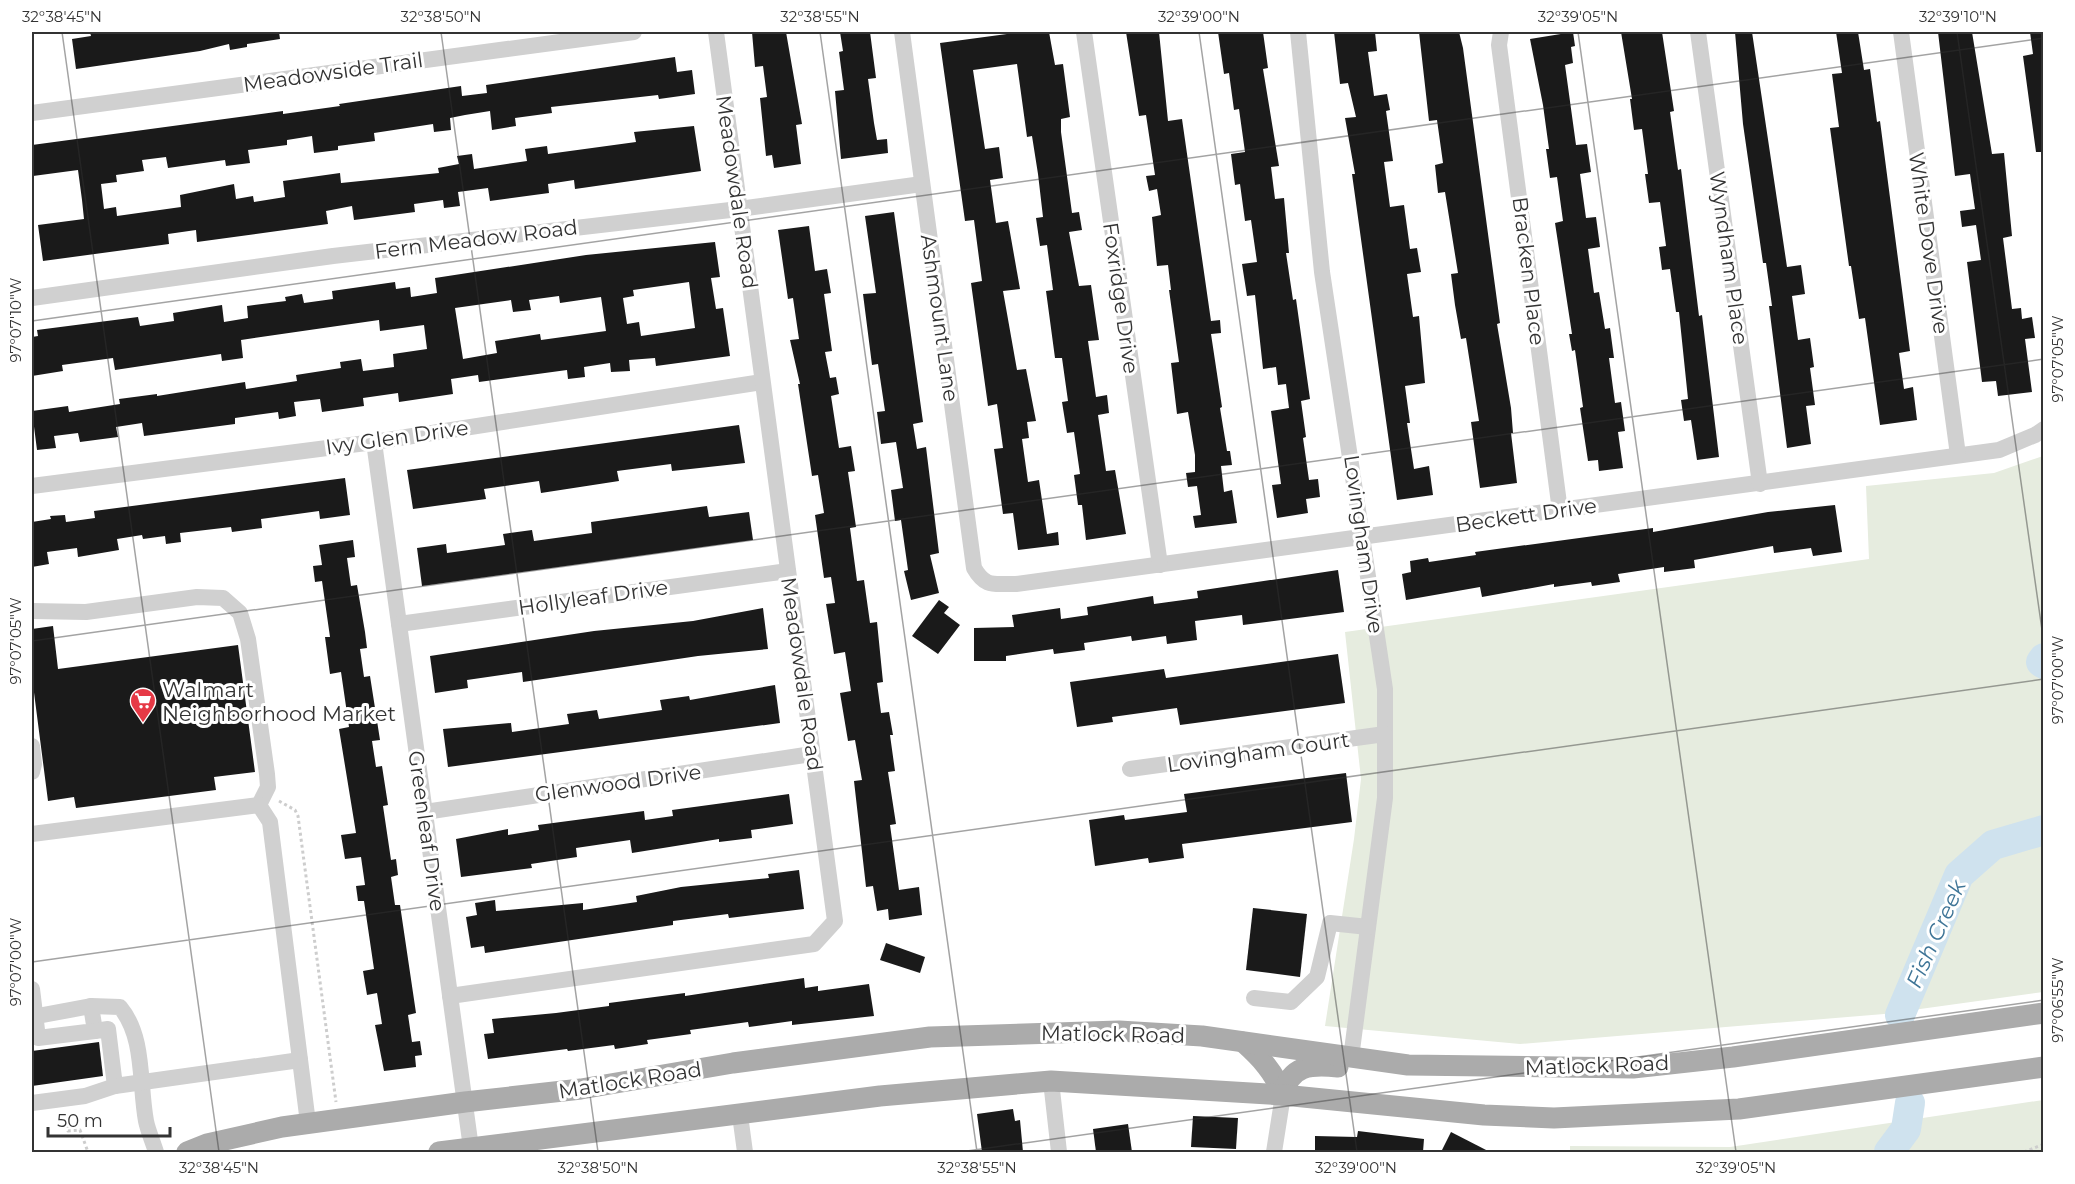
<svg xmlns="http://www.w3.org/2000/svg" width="2075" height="1184" font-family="Montserrat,sans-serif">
  <rect width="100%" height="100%" fill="#fff"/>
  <g fill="#e6ecdf">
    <polygon points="2043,456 2043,992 1884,1014 1520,1044 1325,1026 1354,839 1361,779 1345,632 1869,559 1866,486 1994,473"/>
    <polygon points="2043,1100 2043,1152 1570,1152 1570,1146 1730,1147"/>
  </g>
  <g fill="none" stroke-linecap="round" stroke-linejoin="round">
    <g stroke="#cfe2ee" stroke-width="30">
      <polyline points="2044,658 2041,662 2044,664"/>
      <polyline points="1900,1015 1959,875 1993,845 2044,830"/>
      <polyline points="1889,1152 1906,1129 1910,1103"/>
    </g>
  </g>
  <g fill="#1a1a1a" fill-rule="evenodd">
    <polygon points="90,32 279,32 280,39 247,44 247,47 230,50 229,44 200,51 76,69 72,39 91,36"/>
    <polygon points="752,32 786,32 802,124 796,125 801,164 774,168 772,155 766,156 760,98 767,97 763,66 755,67"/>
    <polygon points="840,32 870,32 876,78 868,79 874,123 877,140 887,139 888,153 841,159 835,91 844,90 839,52 843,51"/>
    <polygon points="1022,32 1049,32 1055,65 1063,64 1070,117 1061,119 1061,132 1072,213 1079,212 1082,230 1069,232 1079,286 1091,285 1099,340 1088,341 1096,397 1107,395 1109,413 1098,415 1106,471 1115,470 1126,534 1086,540 1082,505 1078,505 1074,475 1080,474 1074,432 1067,433 1062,402 1068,401 1062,358 1055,358 1046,291 1053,290 1047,245 1040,246 1036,218 1043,217 1038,174 1032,136 1027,137 1017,64 973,70 985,149 999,147 1003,178 990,180 996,223 1008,221 1020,289 1003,291 1017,370 1026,369 1036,421 1027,422 1029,438 1022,439 1028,482 1039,480 1047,534 1058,532 1059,545 1018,550 1013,513 1003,514 994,449 1003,448 997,404 988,406 971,283 982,281 974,220 965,221 940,43"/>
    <polygon points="1126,32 1159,32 1168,121 1182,119 1211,321 1220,320 1221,333 1211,334 1222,407 1220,408 1227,451 1230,451 1232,465 1221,466 1224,492 1232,490 1237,523 1195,528 1193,516 1201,515 1197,486 1188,487 1186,473 1195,472 1195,455 1188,412 1177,414 1171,363 1179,362 1169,290 1171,290 1168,265 1157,266 1152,217 1161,215 1157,189 1149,191 1146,176 1155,175 1146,115 1139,116"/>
    <polygon points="1218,32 1263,32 1268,68 1263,69 1279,166 1271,167 1275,199 1284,198 1289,253 1286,253 1293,300 1296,299 1310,399 1301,401 1306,437 1303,438 1309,480 1318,479 1320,497 1306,499 1308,513 1277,518 1272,485 1281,484 1271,411 1289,408 1286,384 1278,385 1276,367 1263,369 1255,295 1247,296 1242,264 1257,262 1251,220 1245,221 1240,184 1235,185 1231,154 1245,152 1239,109 1234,110 1229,73 1224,74"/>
    <polygon points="1334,32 1375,32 1377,51 1368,52 1374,96 1387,94 1390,110 1386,111 1393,161 1384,162 1390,207 1404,205 1410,249 1417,248 1421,272 1407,274 1413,317 1419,316 1425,383 1405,386 1410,423 1407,423 1414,469 1429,466 1433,495 1397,500 1352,174 1355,174 1345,118 1356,117 1348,83 1340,84"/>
    <polygon points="1419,32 1459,32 1463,48 1500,323 1497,324 1511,408 1513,433 1511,433 1517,483 1480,488 1471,422 1479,421 1466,338 1461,339 1455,305 1451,274 1458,273 1445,192 1438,193 1435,165 1443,163 1437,120 1429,121"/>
    <polygon points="1573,32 1575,46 1571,47 1573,63 1565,65 1576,145 1587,144 1591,172 1580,174 1586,218 1596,217 1600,247 1588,249 1594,293 1599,292 1605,329 1610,328 1614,358 1609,358 1615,403 1621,402 1625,431 1618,432 1623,468 1599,471 1598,460 1588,461 1580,408 1583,407 1575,350 1572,351 1569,334 1572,334 1555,223 1563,221 1557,177 1550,178 1546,149 1549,149 1543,105 1530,39"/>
    <polygon points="1621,32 1662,32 1674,111 1670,112 1678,170 1681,169 1699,316 1702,315 1719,457 1697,460 1691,420 1684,421 1681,400 1688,399 1679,312 1676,312 1670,269 1662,270 1659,247 1666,246 1660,202 1649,203 1645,174 1648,174 1642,129 1634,130 1630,99 1632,99"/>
    <polygon points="1735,32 1752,32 1787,267 1801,265 1805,294 1792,296 1798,340 1810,338 1814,367 1810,368 1815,405 1806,406 1811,444 1787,448 1769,306 1772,306 1766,263 1763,263 1743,124"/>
    <polygon points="1836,32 1858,32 1864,70 1870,69 1877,122 1880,121 1910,351 1899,353 1904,389 1913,387 1917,420 1880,425 1865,318 1859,319 1851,266 1849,266 1830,128 1839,127 1832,74 1842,73"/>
    <polygon points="1938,32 1972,32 1992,154 2004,153 2012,236 2003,238 2012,309 2021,308 2022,319 2032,317 2035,338 2025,339 2032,392 1998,396 1996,381 1982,382 1967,262 1981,260 1976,225 1962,227 1960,211 1975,209 1970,174 1955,176"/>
    <polygon points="2030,32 2043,32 2043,152 2036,152 2023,56 2033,54"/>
    <polygon points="675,57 677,72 692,70 695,94 659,99 658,95 551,107 552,113 515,118 516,126 492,130 490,111 465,115 450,118 451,130 434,132 433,124 374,133 375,141 338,146 338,150 314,153 312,136 287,140 287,145 248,150 250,163 226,166 225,160 168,168 166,157 142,160 144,171 116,175 117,182 101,184 104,209 116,207 117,216 181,207 180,195 234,184 236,199 253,196 254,202 285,197 283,181 340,173 341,183 439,173 438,168 459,164 457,156 472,154 474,169 527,161 525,149 547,146 548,154 636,142 634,132 694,126 701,171 575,189 574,180 548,184 549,193 490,201 488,188 458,192 460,206 444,208 443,200 414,204 415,212 354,220 352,206 326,211 328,224 197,242 196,230 168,234 169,244 43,261 38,225 84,219 82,200 78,170 33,176 32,145 283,111 283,114 340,106 339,104 461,86 462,96 487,93 486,85"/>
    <polygon points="894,212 923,422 913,424 917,449 926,447 939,553 930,555 939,593 911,600 904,571 908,570 901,520 895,521 891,490 903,488 896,442 881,444 877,412 885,411 878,364 872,365 863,294 876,293 865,216"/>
    <polygon points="809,226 815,271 827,269 831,293 824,294 832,351 825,352 830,378 836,377 839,394 831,396 839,448 851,446 855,471 848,472 856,527 850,528 857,581 864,580 870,623 877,622 883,682 877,683 881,713 889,712 893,735 890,735 895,771 888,772 896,824 890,825 899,890 919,887 922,915 889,920 888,909 877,911 873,886 866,887 854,781 862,780 855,740 848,741 840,693 851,691 845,652 834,654 826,604 835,603 831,577 824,578 815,515 824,513 818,475 812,476 798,384 800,384 790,340 799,339 793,298 788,299 778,230"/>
    <path d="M715 242 720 277 711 278 716 309 723 308 730 356 656 366 655 358 629 360 630 371 611 372 610 363 584 367 585 377 568 379 567 370 479 382 478 375 451 379 453 394 399 402 398 393 363 398 364 406 322 412 320 399 294 402 296 416 279 419 278 412 235 418V424L144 436 142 423 116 427 118 437 80 442 78 433 54 436 56 448 37 450 32 411 68 406 69 412 120 404 119 399 157 394V396L245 382 246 389 297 381 296 375 341 368 340 362 361 359 363 371 394 367 393 354 427 349 424 325 380 331 379 320 241 340 243 358 222 361 221 354 115 370 113 358 62 365 63 371 32 376V337L38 336 37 330 138 317 140 326 174 321 173 313 222 305 224 322 248 318 247 306 286 301 285 297 302 294 304 303 333 299 332 291 395 282 396 289 410 287 411 297 437 293 435 278 586 255ZM689 282 695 328 641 336 639 322 627 324 623 298 634 296 633 290ZM559 296 560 303 601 297 606 331 541 340 540 334 495 341 497 353 463 359 455 308 511 300 513 312 531 310 529 300Z"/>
    <polygon points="739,425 745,463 672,471 671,464 617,471 619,481 541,493 539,481 484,489 486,499 413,509 407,470"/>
    <polygon points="345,478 350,515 320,519 319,511 261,519 262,528 232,532 231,527 180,533 181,542 166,544 165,536 143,539 142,535 117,539 119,550 78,557 77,548 47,552 49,564 32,567 32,522 51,519 50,516 65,515 66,522 95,518 94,511"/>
    <polygon points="1835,505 1842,552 1813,556 1811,548 1774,553 1773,546 1694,560 1695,568 1664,572 1664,567 1618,574 1620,582 1592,586 1591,582 1554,587 1554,584 1482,597 1480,587 1406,600 1402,574 1411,572 1410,561 1428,558 1429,562 1476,555 1475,552 1653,528 1653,532 1768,512"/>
    <polygon points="707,506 709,517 749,512 753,540 422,586 417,548 446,544 447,553 505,545 503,534 532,530 534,541 592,533 591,522"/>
    <polygon points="353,540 355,557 347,558 351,586 357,585 365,632 367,648 360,649 364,677 370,676 380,740 372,741 376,767 382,766 388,805 383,806 391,860 396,859 398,875 391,877 395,905 400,905 416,1013 408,1015 412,1042 420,1041 422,1055 415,1056 416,1067 384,1071 375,1025 382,1024 377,993 367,995 363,971 374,969 364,901 358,901 356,886 365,885 361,857 345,859 341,835 356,833 339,729 349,727 341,672 330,674 325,637 330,637 322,581 315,582 313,566 322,565 319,545"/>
    <polygon points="1338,570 1344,612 1243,625 1242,615 1195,621 1197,640 1167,644 1166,636 1132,641 1131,636 1084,643 1085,650 1054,654 1053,649 1006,656 1006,661 974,661 974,628 1014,627 1012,615 1060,608 1061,619 1088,615 1087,607 1153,596 1154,604 1198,598 1197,591"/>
    <polygon points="939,600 949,607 944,613 960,625 938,654 912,636"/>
    <polygon points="763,608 768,649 698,656 523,682 522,672 467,680 468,688 435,693 430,656 594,631 693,621"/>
    <polygon points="53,626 58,669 238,645 255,772 214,777 216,790 76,808 74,797 48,801 32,677 32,629"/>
    <polygon points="1338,654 1345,703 1180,725 1177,708 1112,717 1113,722 1077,727 1070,682 1164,669 1166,678"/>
    <polygon points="775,685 780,723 448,767 443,729 511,723 512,732 569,724 567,714 597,710 599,719 662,710 660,700 689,696 690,700"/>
    <polygon points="1346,773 1352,822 1182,844 1184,858 1149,863 1148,858 1095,866 1089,820 1124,815 1125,820 1187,812 1184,794"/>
    <polygon points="789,794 793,824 751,830 752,838 719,842 719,839 632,853 630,840 576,848 577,857 531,864 532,868 461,877 456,839 508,829 508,835 539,830 538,825 644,811 645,820 673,816 672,810"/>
    <polygon points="799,870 804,909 729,918 728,914 673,921 673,925 485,953 484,946 471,948 466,917 477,915 475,903 495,900 496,911 583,903 583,910 637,902 636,896 681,887 769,878 768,874"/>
    <polygon points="1253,908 1307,914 1300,977 1246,970"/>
    <polygon points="886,943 925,957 920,973 880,960"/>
    <polygon points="804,978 805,988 818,986 818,991 869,984 874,1016 792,1025 792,1021 749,1027 748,1022 690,1030 691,1034 647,1040 648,1044 615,1049 614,1045 568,1051 567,1049 488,1059 484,1034 494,1033 492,1019 556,1013 609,1006 609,1003 685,993 685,996"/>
    <polygon points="99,1042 103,1076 32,1086 32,1051"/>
    <polygon points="1013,1109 1015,1121 1020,1120 1023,1152 982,1152 977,1114"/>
    <polygon points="1193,1116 1238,1118 1236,1149 1191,1147"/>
    <polygon points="1128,1124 1132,1152 1096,1152 1093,1129"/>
    <polygon points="1358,1131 1424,1139 1423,1152 1315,1152 1315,1136 1357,1137"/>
    <polygon points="1451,1132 1490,1152 1441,1152"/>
  </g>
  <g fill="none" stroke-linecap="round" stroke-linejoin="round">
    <g stroke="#cdcdcd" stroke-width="3" stroke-dasharray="3 3" stroke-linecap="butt">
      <polyline points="279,801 295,810 298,816 336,1102"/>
      <polyline points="65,1113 68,1131 80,1130 88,1152"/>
      <polyline points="2024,1152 2044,1144"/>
    </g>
    <g stroke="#d0d0d0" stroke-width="16">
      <path d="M902 32 974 568C986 589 995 583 1016 584L1999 450 2035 435 2044 429"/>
      <polyline points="1084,32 1160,565"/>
      <polyline points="1298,32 1322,272 1385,689 1385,798 1351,1058"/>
      <polyline points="1501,32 1499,45 1560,511"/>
      <polyline points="1698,32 1760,484"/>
      <polyline points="1901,32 1958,455"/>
      <polyline points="32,113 634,32"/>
      <polyline points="32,298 333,256 739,209 922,184"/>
      <polyline points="374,442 471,1148"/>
      <polyline points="32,486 374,442 762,382"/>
      <polyline points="32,611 86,612 197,597 223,598 240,613 248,639 267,774 268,787 259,805"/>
      <polyline points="399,624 788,571"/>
      <polyline points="32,746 34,764 32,772"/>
      <polyline points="1130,769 1385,734"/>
      <polyline points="425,812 812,754"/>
      <polyline points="32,834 259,805 270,822 308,1123"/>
      <polyline points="32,989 38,1038 95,1031 91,1006"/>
      <polyline points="450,996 814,944 835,921 716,32"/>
      <polyline points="1254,998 1291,1002 1317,977 1330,923 1368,927"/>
      <path d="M32 1017 91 1006 120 1007C145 1037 139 1083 146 1121 148 1131 153 1142 156 1152"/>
      <polyline points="95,1031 108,1029 115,1086 300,1060"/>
      <polyline points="1051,1081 1059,1152"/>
      <polyline points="32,1103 85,1096 115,1086"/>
      <polyline points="740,1115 745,1152"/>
      <polyline points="1274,1152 1283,1095"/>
    </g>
    <g stroke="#ababab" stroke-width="21">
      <path d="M1243 1042C1261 1058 1274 1072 1283 1095"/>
      <path d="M1283 1095C1290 1065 1311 1064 1338 1067"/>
      <polyline points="187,1152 207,1144 282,1127 465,1102 581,1089 733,1063 930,1037 1119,1031 1202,1036 1408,1065 1633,1068 1733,1057 2044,1013"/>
      <polyline points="439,1152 880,1096 1051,1081 1283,1095 1484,1115 1554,1118 1739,1109 2044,1067"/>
    </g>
  </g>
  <path fill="none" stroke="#333" stroke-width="1.5" stroke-opacity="0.45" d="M62 32 219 1152M441 32 598 1152M820 32 977 1152M1199 32 1357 1152M1578 32 1736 1152M1957 32 2044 644M32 321 2044 38M32 641 2044 359M32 962 2044 679M960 1152 2044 1000"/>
  <defs>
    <symbol id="supermarket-pin" viewBox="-11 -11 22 30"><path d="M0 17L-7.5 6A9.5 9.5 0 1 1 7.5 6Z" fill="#e63946" stroke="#fff"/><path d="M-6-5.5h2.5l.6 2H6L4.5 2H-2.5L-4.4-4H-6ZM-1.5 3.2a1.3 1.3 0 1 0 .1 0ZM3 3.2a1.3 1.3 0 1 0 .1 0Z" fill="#fff"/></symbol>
  </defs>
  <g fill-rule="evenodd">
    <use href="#supermarket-pin" x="128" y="686" width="30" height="40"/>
  </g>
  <g text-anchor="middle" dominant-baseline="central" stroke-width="6" stroke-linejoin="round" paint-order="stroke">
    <g font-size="21" fill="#333" stroke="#fff">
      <text transform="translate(333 72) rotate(-8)">Meadowside Trail</text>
      <text transform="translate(737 192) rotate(82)">Meadowdale Road</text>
      <text transform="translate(476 239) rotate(-7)">Fern Meadow Road</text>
      <text transform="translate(1929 243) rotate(82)">White Dove Drive</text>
      <text transform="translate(1729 258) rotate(82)">Wyndham Place</text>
      <text transform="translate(1529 271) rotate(83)">Bracken Place</text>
      <text transform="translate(1121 298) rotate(82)">Foxridge Drive</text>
      <text transform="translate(940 318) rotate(82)">Ashmount Lane</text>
      <text transform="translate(397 437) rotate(-8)">Ivy Glen Drive</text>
      <text transform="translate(1526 515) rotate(-8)">Beckett Drive</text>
      <text transform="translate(1364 544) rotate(82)">Lovingham Drive</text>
      <text transform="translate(593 597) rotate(-8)">Hollyleaf Drive</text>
      <text transform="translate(802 674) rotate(82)">Meadowdale Road</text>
      <text transform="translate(1258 752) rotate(-8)">Lovingham Court</text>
      <text transform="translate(618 783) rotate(-8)">Glenwood Drive</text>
      <text transform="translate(427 831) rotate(82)">Greenleaf Drive</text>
      <text transform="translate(1113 1034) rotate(1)">Matlock Road</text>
      <text transform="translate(1597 1065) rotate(-2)">Matlock Road</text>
      <text transform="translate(630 1080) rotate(-9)">Matlock Road</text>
    </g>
    <g font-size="21" fill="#333" stroke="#fff" text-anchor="start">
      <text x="162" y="689">Walmart<tspan x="162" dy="24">Neighborhood Market</tspan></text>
    </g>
    <g font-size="22" font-style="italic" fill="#3f7597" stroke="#fff">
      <text transform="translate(1936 934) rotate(-66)">Fish Creek</text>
    </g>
  </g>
  <rect width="2075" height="1184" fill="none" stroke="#ffffff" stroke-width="66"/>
  <path d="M48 1127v9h122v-9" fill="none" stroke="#333333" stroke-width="3"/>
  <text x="57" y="1127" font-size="18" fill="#333333" stroke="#ffffff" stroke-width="4.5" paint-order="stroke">50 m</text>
  <rect x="33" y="33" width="2009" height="1118" fill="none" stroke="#333" stroke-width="2"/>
  <g font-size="15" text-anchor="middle" fill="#333">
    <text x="62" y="22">32°38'45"N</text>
    <text x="441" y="22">32°38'50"N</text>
    <text x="820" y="22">32°38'55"N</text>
    <text x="1199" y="22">32°39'00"N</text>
    <text x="1578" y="22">32°39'05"N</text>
    <text x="1958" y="22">32°39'10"N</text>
    <text transform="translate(16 320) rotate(-90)" y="5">97°07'10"W</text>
    <text transform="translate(2058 359) rotate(-90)" y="5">97°07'05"W</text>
    <text transform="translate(16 641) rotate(-90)" y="5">97°07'05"W</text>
    <text transform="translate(2058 680) rotate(-90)" y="5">97°07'00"W</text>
    <text transform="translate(16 962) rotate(-90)" y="5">97°07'00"W</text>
    <text transform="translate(2058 1000) rotate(-90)" y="5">97°06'55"W</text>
    <text x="219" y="1173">32°38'45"N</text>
    <text x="598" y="1173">32°38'50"N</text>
    <text x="977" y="1173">32°38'55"N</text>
    <text x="1356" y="1173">32°39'00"N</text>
    <text x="1736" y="1173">32°39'05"N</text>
  </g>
</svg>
